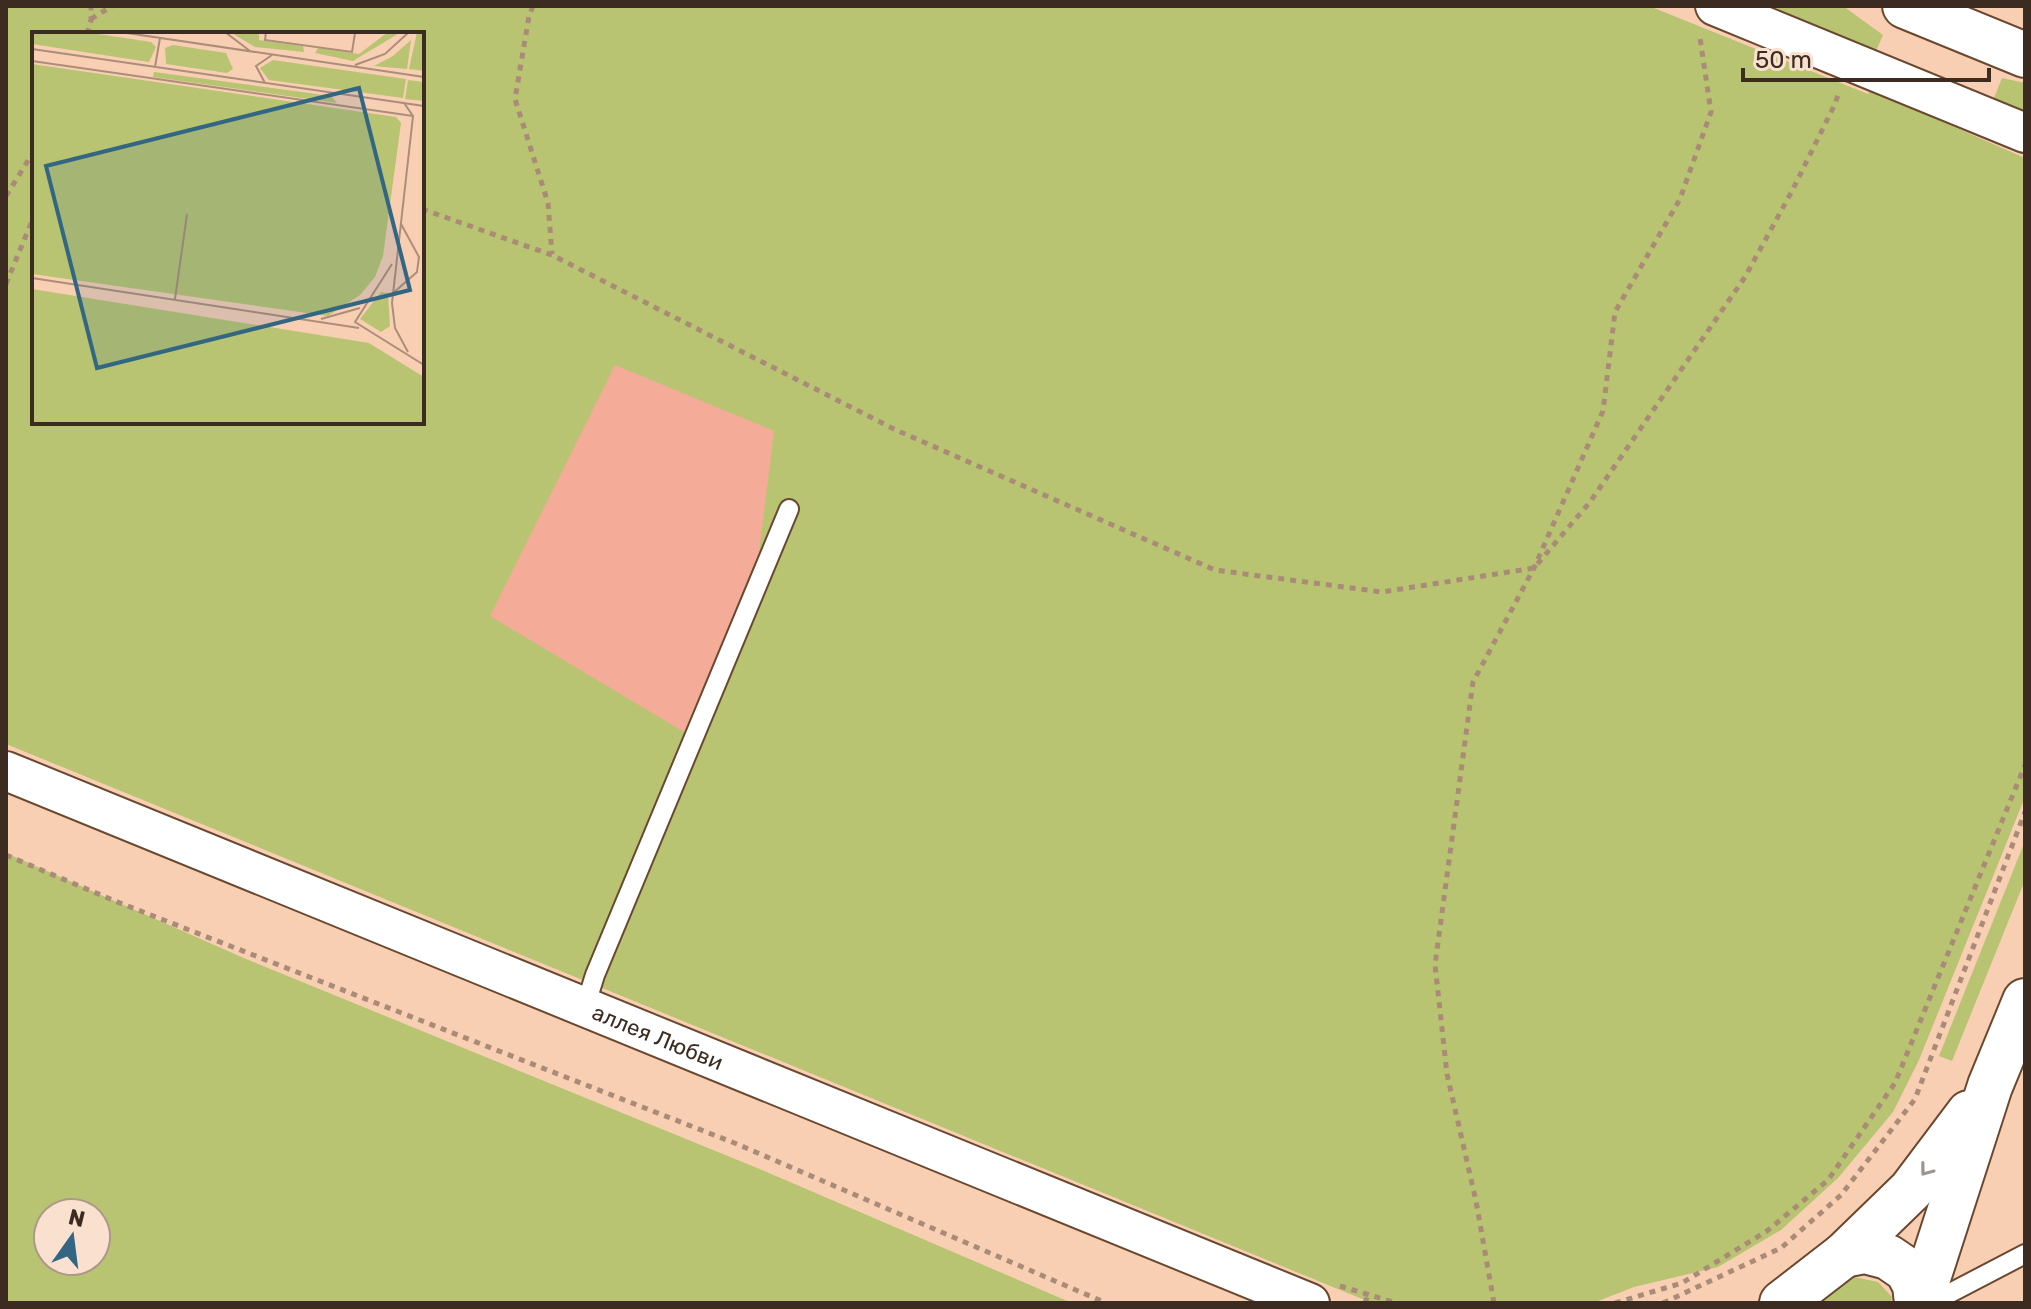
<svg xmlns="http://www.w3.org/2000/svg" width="2031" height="1309" font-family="Rubik,sans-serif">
  <rect width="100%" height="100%" fill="#f8cfb3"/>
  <g fill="#b8c471" fill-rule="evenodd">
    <path d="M6 6H1649L1868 94 1870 90 2025 158V797L1919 1060 1893 1112 1838 1178 1781 1230 1718 1267 1634 1287 1593 1303H1372L6 744ZM34 34H422V422H34Z"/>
    <polygon points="1739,6 1843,6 1883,35 1872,60"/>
    <polygon points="2002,78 2025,83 2025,122 1990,108"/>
    <polygon points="2025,841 2025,880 1952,1061 1939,1056"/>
    <path d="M6 853 246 959 762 1170 1072 1303H6ZM48 1213H96V1261H48Z"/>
    <polygon points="1854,1277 1878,1282 1892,1297 1891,1303 1821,1303"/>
  </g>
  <polygon fill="#f4ab98" points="615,365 774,431 759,553 694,738 490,616"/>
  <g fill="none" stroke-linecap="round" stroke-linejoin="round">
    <defs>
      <g id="lane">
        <polyline points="585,1007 595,975 789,509"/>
        <polyline points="1931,1303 2025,1254"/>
      </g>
      <g id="street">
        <polyline points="1715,6 2025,133"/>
        <path id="s1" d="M6 771 1310 1303"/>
      </g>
      <g id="primary">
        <polyline points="1905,6 2025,55"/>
        <polyline points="1844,1255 1865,1251 1888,1257 1907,1270 1915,1285 1917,1303"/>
        <polyline points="1782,1303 1844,1255 1911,1190 1969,1113"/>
        <polyline points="1920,1303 1990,1086 2025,1001"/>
      </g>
    </defs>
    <use href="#lane" stroke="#6a4830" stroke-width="22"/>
    <use href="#street" stroke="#6a4830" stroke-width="42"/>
    <use href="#primary" stroke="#6a4830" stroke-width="48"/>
    <g stroke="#aa8b77" stroke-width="5" stroke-dasharray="6 6" stroke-linecap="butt">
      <polyline points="533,6 529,16 515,99 548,203 552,254"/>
      <polyline points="91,19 112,6"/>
      <polyline points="87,34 91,20 91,6"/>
      <polyline points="6,196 34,151"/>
      <polyline points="422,209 552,255 896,430 1215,570 1382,592 1534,568 1590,502 1745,277 1792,191 1833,108 1839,93"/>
      <polyline points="6,284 34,216"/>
      <polyline points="6,855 115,901 737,1144 1106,1303"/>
      <polyline points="1340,1286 1396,1303"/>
      <polyline points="1365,1303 1368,1295"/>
      <polyline points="1494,1303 1476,1201 1447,1074 1435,965 1473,682 1534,568 1603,411 1615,312 1680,199 1711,112 1700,38"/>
      <polyline points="1615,1303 1682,1283 1767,1231 1828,1180 1895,1083 2025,765"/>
      <polyline points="1663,1303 1781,1248 1841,1195 1915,1099 2025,812"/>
    </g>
    <use href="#lane" stroke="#fff" stroke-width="18"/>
    <use href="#street" stroke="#fff" stroke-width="38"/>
    <use href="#primary" stroke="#fff" stroke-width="44"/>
  </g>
  <defs><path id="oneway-chevron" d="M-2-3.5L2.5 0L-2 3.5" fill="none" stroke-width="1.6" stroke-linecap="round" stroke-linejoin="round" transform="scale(2)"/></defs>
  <use stroke="#9d9590" href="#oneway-chevron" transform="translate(1926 1170) rotate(127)"/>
  <g text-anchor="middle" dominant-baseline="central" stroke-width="6" stroke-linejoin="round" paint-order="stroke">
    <g font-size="22" fill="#3b2b21" stroke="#f9e0cf">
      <text stroke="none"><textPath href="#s1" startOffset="704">аллея Любви</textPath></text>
    </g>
  </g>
  <g transform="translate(32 32)">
    <rect width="392" height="392" fill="#f8cfb3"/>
    <path d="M0 0H53L119 10 124 15 117 30 0 12ZM198 0H227V8L271 14 272 20 223 15ZM356 0H369L321 29 283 21 286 16 327 22ZM385 0H392V39L377 37ZM379 8 375 37 342 34 361 24ZM141 13 194 21 201 37 195 41 134 32 133 16ZM241 28 374 47 371 66 237 48 228 36ZM0 32 364 85 369 91 351 224 343 245 328 263 296 284 0 242ZM122 40 299 64 305 71 121 45ZM376 48 392 50V69L373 67ZM0 257 337 311 392 345V392H0ZM349 260 356 261 358 294 349 300 328 287Z" fill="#b8c471"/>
    <path fill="none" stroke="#ac8d79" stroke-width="2" d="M88 0 392 45M193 0 218 19M234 0 233 8 320 20 323 1M0 17 392 74M0 29 381 84M323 33 353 22 377 0M123 35 128 6M233 51 224 34 240 23M372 71 381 84 360 271 363 296 376 320M360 232 323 290 392 333M0 246 327 296M360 262 385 240 387 225 369 192M143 267 155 182M289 287 328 276"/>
    <path fill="#336683" fill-opacity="0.15" stroke="#336683" stroke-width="4" d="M327 56 378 258 65 336 14 134Z"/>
    <rect width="392" height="392" fill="none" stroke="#3b2b21" stroke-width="4"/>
  </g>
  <rect width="2031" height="1309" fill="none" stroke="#3b2b21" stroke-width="16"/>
  <g transform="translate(72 1237) rotate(14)"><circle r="38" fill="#f9e0cf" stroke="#ad9889" stroke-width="2"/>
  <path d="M0-6L14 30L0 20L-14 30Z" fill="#336683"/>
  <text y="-12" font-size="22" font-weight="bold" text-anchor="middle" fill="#3b2b21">N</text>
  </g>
  <path d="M1743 68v12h246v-12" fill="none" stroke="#3b2b21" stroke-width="4"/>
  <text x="1755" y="68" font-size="24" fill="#3b2b21" stroke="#f9e0cf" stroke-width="6" paint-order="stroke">50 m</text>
</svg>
